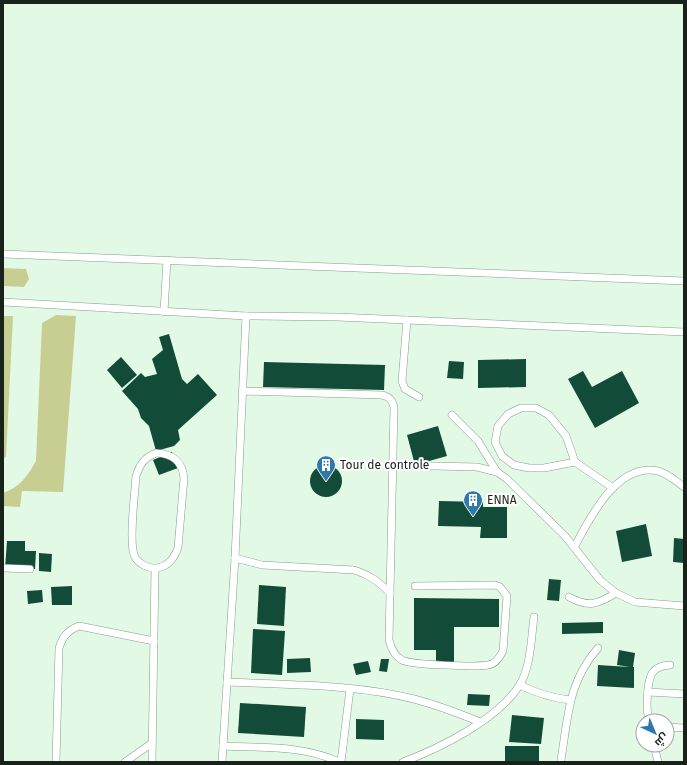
<svg xmlns="http://www.w3.org/2000/svg" width="687" height="765" font-family="'Fira Sans',Cairo,sans-serif">
  <rect width="100%" height="100%" fill="#e2fae5"/>
  <g fill="#c8ce91">
    <polygon points="3,268 26,269 29,279 24,287 3,286"/>
    <path d="M56 315 76 316 63 492 22 491 20 507 3 506V493C20 487 27 477 36 461L42 323Z"/>
    <polygon points="3,316 13,316 6,457 3,458"/>
  </g>
  <g fill="#134b39">
    <polygon points="169,334 182,379 187,384 198,374 217,395 178,430 180,440 174,446 156,451 149,426 141,418 138,409 122,391 141,373 145,377 157,374 152,359 163,350 159,337"/>
    <polygon points="121,357 137,375 122,388 107,370"/>
    <polygon points="526,359 526,387 478,388 478,360"/>
    <polygon points="449,361 464,362 463,379 447,378"/>
    <polygon points="264,362 385,365 384,390 263,387"/>
    <polygon points="583,371 592,387 622,371 639,403 595,428 568,379"/>
    <polygon points="438,426 447,456 415,465 407,435"/>
    <polygon points="172,452 178,468 159,475 153,460"/>
    <circle cx="326" cy="481" r="16"/>
    <polygon points="439,501 483,502 483,507 507,507 507,538 480,538 481,527 438,526"/>
    <polygon points="646,524 652,556 622,562 616,531"/>
    <polygon points="674,538 684,539 684,563 673,562"/>
    <polygon points="7,541 25,541 25,551 36,551 35,569 5,568"/>
    <polygon points="39,553 52,554 51,572 39,571"/>
    <polygon points="549,579 561,580 559,601 547,600"/>
    <polygon points="259,585 286,587 284,626 257,624"/>
    <polygon points="72,586 72,605 52,605 51,587"/>
    <polygon points="42,590 43,602 28,604 27,591"/>
    <polygon points="414,598 499,599 499,627 454,627 454,664 436,664 436,650 414,650"/>
    <polygon points="603,622 603,633 562,634 562,623"/>
    <polygon points="253,629 285,631 282,675 251,673"/>
    <polygon points="619,650 635,653 633,667 634,667 634,688 597,686 598,665 630,667 617,665"/>
    <polygon points="310,658 311,672 287,673 287,659"/>
    <polygon points="381,659 389,659 387,672 379,671"/>
    <polygon points="368,661 371,672 356,675 353,664"/>
    <polygon points="468,694 490,695 489,706 467,705"/>
    <polygon points="240,703 306,707 304,737 238,733"/>
    <polygon points="512,715 544,718 541,744 509,742"/>
    <polygon points="356,719 384,720 384,740 356,739"/>
    <rect x="505" y="746" width="34" height="16"/>
  </g>
  <g fill="none" stroke-linecap="round" stroke-linejoin="round">
    <defs>
      <g id="lane">
        <polyline points="3,254 684,281"/>
        <polyline points="3,302 246,316 337,317 684,332"/>
        <polyline points="164,312 167,260"/>
        <polyline points="407,320 402,381 405,389 419,397"/>
        <path d="M242 391 382 395C390 397 392 400 394 407L389 640C391 648 394 656 402 660 410 665 477 667 488 665 496 664 500 657 503 651L507 596 500 587 495 585 415 586"/>
        <polyline points="452,415 478,441 497,472"/>
        <path d="M156 453C173 454 182 461 184 478L178 548C174 558 169 566 157 568 149 569 139 564 135 557 128 545 135 493 136 476 140 464 144 458 156 453Z"/>
        <polyline points="575,462 544,468 529,468 514,465 502,456 495,442 498,426 508,414 521,408 536,408 549,415 566,436 575,462 613,488"/>
        <polyline points="393,465 477,467 497,472 507,479 565,536 600,580 616,593 635,602 684,606"/>
        <path d="M575 546C590 517 618 462 658 471 667 473 677 482 684 487"/>
        <path d="M235 558 262 565 354 570C370 575 379 582 390 593"/>
        <polyline points="3,568 30,569"/>
        <path d="M569 597C589 608 598 604 616 593"/>
        <path d="M227 682C288 685 355 684 414 699 437 705 458 713 480 722"/>
        <path d="M520 685C536 693 552 698 570 700"/>
        <polyline points="648,692 684,694"/>
        <path d="M650 721C645 713 647 679 653 672 658 666 663 666 670 665"/>
        <polyline points="667,727 684,728"/>
        <polyline points="654,745 658,762"/>
        <path d="M223 746C262 748 303 745 339 762"/>
        <path d="M561 760C568 717 568 682 598 648"/>
        <path d="M56 762 59 648C63 636 67 631 79 626L154 641"/>
        <polyline points="125,762 152,743"/>
        <polyline points="152,762 155,568"/>
        <polyline points="222,762 235,558 246,316"/>
        <polyline points="341,762 350,689"/>
        <path d="M403 762C440 748 497 720 519 686 531 667 531 639 534 617"/>
      </g>
    </defs>
    <use href="#lane" stroke="#869d8a" stroke-width="8"/>
    <use href="#lane" stroke="#fff" stroke-width="7"/>
  </g>
  <defs>
    <symbol id="building-pin" viewBox="-11 -11 22 30"><path d="M0 17L-7.5 6A9.5 9.5 0 1 1 7.5 6Z" fill="#2e78ac" stroke="#fff"/><path d="M-4-6H4V6H1V3H-1V6H-4ZM-2.5-4.3h1.7v1.8h-1.7ZM.8-4.3h1.7v1.8H.8ZM-2.5-1h1.7V.8h-1.7ZM.8-1h1.7V.8H.8Z" fill="#fff"/></symbol>
  </defs>
  <g fill-rule="evenodd">
    <use href="#building-pin" x="315" y="454" width="22" height="30"/>
    <use href="#building-pin" x="462" y="489" width="22" height="30"/>
  </g>
  <g text-anchor="middle" dominant-baseline="central" stroke-width="4" stroke-linejoin="round" paint-order="stroke">
    <g font-size="12" fill="#19221a" stroke="#fff" text-anchor="start">
      <text x="340" y="465">Tour de controle</text>
      <text x="487" y="500">ENNA</text>
    </g>
  </g>
  <rect width="687" height="765" fill="none" stroke="#19221a" stroke-width="8"/>
  <g transform="translate(655 733) rotate(136)"><circle r="19" fill="#ffffff" stroke="#a3a7a3"/>
  <path d="M0-3L7 15L0 10L-7 15Z" fill="#2e78ac"/>
  <text y="-6" font-size="11" font-weight="bold" text-anchor="middle" fill="#19221a">ش</text>
  </g>
</svg>
